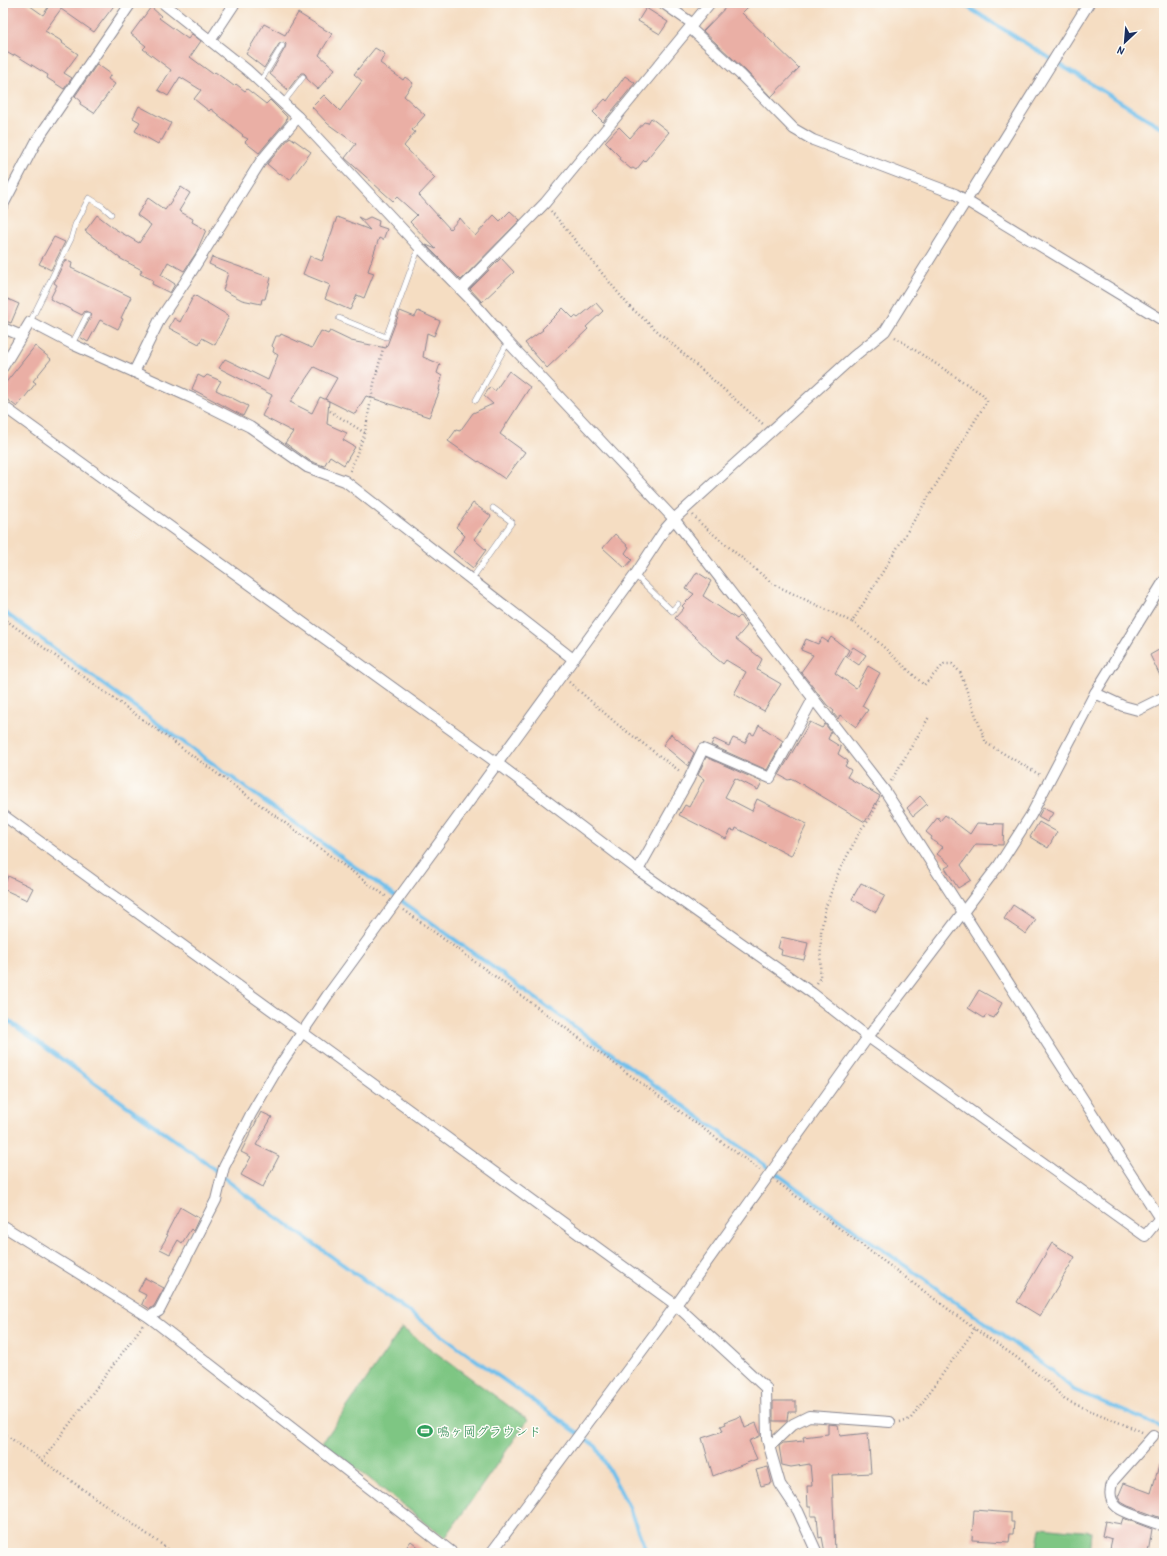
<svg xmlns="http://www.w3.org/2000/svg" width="1167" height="1556" font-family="'Patrick Hand','Klee One',sans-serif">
  <rect width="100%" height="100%" fill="#fdfcf7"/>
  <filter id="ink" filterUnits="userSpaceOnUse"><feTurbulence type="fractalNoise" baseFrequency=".025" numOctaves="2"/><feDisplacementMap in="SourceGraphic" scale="8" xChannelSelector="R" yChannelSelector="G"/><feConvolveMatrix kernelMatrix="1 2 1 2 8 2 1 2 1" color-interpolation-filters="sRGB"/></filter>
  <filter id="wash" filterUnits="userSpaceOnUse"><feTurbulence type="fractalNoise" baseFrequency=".012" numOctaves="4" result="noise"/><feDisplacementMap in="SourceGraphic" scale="16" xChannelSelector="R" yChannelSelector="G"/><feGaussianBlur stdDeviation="0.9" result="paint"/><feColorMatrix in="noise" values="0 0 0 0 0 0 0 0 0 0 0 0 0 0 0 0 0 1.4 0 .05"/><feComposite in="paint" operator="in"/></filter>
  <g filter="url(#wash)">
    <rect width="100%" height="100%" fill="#f5ddc2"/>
    <g fill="#7ec683" stroke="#4c7a70">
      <polygon points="402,1328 528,1420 445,1538 323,1442"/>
      <polygon points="1041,1527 1092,1532 1090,1553 1037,1553"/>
    </g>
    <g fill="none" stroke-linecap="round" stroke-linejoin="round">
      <g stroke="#71c0ec" stroke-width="4">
        <polyline points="961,3 1164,129"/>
        <polyline points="3,611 802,1192 1055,1373 1074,1390 1159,1426 1164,1427"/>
        <polyline points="3,1017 204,1161 243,1193 596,1446 627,1503 647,1553"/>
      </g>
    </g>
    <g id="blocks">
      <g fill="#eaafa5">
        <polygon points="3,3 26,3 43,15 51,3 116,3 94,32 61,9 45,31 63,42 62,43 78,54 64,73 72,78 64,89 47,78 48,75 14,54 13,56 3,50"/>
        <polygon points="730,3 752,3 742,13 799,68 771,97 746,71 703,31"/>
        <polygon points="151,7 161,16 159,18 188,39 192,34 201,41 190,57 213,74 215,72 234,86 236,84 245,91 247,89 266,104 270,100 287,117 286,121 259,153 245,142 248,139 242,136 243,135 211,109 209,111 194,99 201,90 180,77 168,96 158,90 171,70 143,49 146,46 131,34"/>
        <polygon points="646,8 668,22 660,34 638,21"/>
        <polygon points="298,13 332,34 319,55 335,69 318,89 307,79 306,75 304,73 301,73 288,90 270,74 285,48 286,44 284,42 279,44 264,68 246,54 264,24 285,35"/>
        <polygon points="375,48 385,54 380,63 403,80 405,77 413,83 404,96 425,115 412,130 415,132 404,146 435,178 419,195 450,229 460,218 475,236 494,215 500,221 510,211 520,220 461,280 426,245 436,249 410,222 417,215 397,197 393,201 345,158 356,144 328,124 312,107 324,95 340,111 362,81 354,74"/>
        <polygon points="97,64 111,74 108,79 115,84 94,113 80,104 81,101 75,96"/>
        <polygon points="625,76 635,83 603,122 593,112 605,99 607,101"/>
        <polygon points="139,106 171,123 162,140 160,140 158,144 135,131 140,122 133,118"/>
        <polygon points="651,118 669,132 645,161 644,160 636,170 633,168 631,169 619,159 620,157 605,142 619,127 630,138 644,122 648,123"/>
        <polygon points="290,137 311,152 290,180 280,173 279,174 267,164"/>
        <polygon points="181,187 190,193 179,211 193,219 192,222 206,230 196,253 184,271 168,262 161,275 175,284 170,293 152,284 153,280 140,274 142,270 121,259 85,231 97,215 115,229 139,243 151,225 137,215 148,198 165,210"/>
        <polygon points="337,217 370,230 358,217 364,220 370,217 379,221 378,226 387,229 383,240 379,238 368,271 374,273 364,298 357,295 350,310 325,299 330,285 303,274 310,256 322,261"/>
        <polygon points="54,237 65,242 51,270 39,264"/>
        <polygon points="212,257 271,278 265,299 262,299 261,304 242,300 223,290 228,273 209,264"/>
        <polygon points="501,258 514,272 482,302 470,289"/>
        <polygon points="65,260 72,263 71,268 131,297 121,318 123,319 118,329 100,320 88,342 80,337 91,317 90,313 85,311 82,315 50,299 57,285 54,283"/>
        <polygon points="194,295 229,316 215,345 202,338 199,344 169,328 174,318 180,322"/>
        <polygon points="3,297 19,304 11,323 3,320"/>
        <polygon points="596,303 603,311 586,327 588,329 547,368 525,343 543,330 542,329 563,308 573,318 575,316 578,318"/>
        <polygon points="400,311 415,317 418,311 440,321 434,336 427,333 423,357 440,364 437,373 442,376 439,390 440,390 429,417 366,396 355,414 325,399 337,378 314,367 290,402 312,413 320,397 329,401 327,424 347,433 343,440 355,447 344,465 330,456 324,466 310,461 285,443 293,432 262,416 272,395 219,368 225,359 268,380 278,355 273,352 274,348 272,346 276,336 280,336 281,334 312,348 321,331 328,334 330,331 351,341 386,348"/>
        <polygon points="35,346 51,359 33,381 36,383 17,407 3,396 3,386"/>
        <polygon points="509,371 530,387 500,434 525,452 505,479 479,461 478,462 448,441 456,430 460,431 473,413 493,404 484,396 490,387 495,391"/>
        <polygon points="198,375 204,378 207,375 221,381 216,390 248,406 243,416 192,389"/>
        <polygon points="473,503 491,516 474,539 486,550 473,568 453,552 465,536 456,527"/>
        <polygon points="615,534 629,547 625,553 632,560 625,568 603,548"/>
        <polygon points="697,572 711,581 703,596 737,619 740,616 747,626 736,639 762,659 757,670 781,684 764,711 734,694 746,672 726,660 723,664 711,654 712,653 675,618 684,608 682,606 694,594 686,589"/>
        <polygon points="831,637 849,650 835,673 856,688 868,666 880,673 862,706 868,710 856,727 840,715 838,719 833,713 834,711 827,705 801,672 813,655 801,650 806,639 818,644 822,638 828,642"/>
        <polygon points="853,647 866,655 859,665 847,657"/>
        <polygon points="1164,647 1164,684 1150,655"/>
        <polygon points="810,722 822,728 825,724 831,732 828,739 841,747 838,754 848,761 845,766 851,770 847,777 880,796 865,822 793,779 788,780 779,775"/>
        <polygon points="759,725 783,741 767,770 711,745 714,739 729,746 733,738 745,743 750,733 754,735"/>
        <polygon points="671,734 694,753 688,766 663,745"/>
        <polygon points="706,757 762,782 758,790 735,778 725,797 752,811 757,799 807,824 791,856 736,828 735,831 731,830 726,839 679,815 685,805 689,807 704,779 698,775"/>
        <polygon points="920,796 927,804 913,816 907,808"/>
        <polygon points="1043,808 1053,813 1047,822 1038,817"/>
        <polygon points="945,815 970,834 977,823 1004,824 1003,845 976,844 961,865 971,880 958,888 945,868 951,865 937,854 943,847 931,839 932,837 926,832 938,817 940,821"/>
        <polygon points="1039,822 1057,832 1048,848 1030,837"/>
        <polygon points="8,876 33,888 27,900 3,889"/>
        <polygon points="861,883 885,895 876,912 852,899"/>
        <polygon points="1013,905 1036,920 1026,934 1004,919"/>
        <polygon points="781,937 808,943 804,960 781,955 782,950 778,948"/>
        <polygon points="979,990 1002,1003 994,1018 986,1015 984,1018 968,1008"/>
        <polygon points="261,1112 272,1117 256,1145 279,1156 263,1187 241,1175 251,1157 241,1152"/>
        <polygon points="180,1207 199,1218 193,1231 191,1229 182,1243 178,1240 170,1254 160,1249 168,1235 166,1234"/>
        <polygon points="1052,1243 1075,1257 1040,1316 1017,1302"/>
        <polygon points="145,1278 164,1288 154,1306 150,1309 142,1304 146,1295 138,1291"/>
        <polygon points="773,1401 796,1401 796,1412 788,1412 787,1421 773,1421"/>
        <polygon points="741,1416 745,1428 756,1423 760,1433 760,1436 749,1441 757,1459 713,1476 702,1438 723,1431 721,1426 726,1424 725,1422"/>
        <polygon points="828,1424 838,1425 840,1436 868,1433 871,1473 832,1475 835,1553 825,1553 822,1537 819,1538 817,1516 811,1516 811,1507 808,1507 807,1486 812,1486 810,1464 791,1467 782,1465 779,1446 783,1443 804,1441 803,1437 828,1434"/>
        <polygon points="1161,1459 1164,1459 1164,1519 1128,1506 1121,1502 1118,1497 1124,1483 1151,1493"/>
        <polygon points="768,1467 772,1483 761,1486 756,1470"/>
        <polygon points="974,1510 1011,1513 1011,1522 1014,1522 1013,1534 1010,1534 1009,1542 972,1540"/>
        <polygon points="1123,1518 1152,1529 1148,1553 1109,1553 1112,1539 1102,1536 1105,1521 1121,1524"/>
        <polygon points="411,1541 426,1553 402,1553"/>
      </g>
    </g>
  </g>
  <g filter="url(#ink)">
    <use href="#blocks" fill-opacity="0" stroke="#888690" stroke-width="1"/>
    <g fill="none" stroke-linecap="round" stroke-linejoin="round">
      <defs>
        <g id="service">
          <polyline points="260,82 282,46"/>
          <polyline points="283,103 303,77"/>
          <polyline points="339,318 386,337 419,247"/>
          <polyline points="30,322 71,239 75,225 89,198 102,206 111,214"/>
          <polyline points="72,344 87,315"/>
          <polyline points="476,400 508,342"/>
          <polyline points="635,575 672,611 678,604"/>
          <polyline points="471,580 512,522 493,508"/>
        </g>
        <g id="minor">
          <polyline points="163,3 247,70 298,117 419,247 474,303 508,342 674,519 885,791 1164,1225"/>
          <polyline points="663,3 693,24"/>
          <polyline points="690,28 742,76 794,129 813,140 955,194 1164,321"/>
          <polyline points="210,41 235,3"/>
          <polyline points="3,205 37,140 131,3"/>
          <polyline points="461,289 545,203 710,3"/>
          <polyline points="3,328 22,336"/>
          <polyline points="3,367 30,322 74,345 194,399 250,427 307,467 345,481 573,659"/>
          <polyline points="134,372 160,319 185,282 261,161 298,117"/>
          <polyline points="3,406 497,763 638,870 812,993 868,1037 1145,1236 1163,1214"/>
          <polyline points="1095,693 1123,706 1138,710 1164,697"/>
          <polyline points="3,815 302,1032 676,1305 766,1388 767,1439 780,1484 798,1511 817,1553"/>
          <polyline points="638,870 689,779 703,749 770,778 813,699"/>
          <polyline points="3,1226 149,1317 453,1553"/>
          <polyline points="149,1317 159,1311 216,1200 224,1167 251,1114 278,1068 327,996 635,575 666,528 674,519 853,357 885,331 1089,3"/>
          <path d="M1153 1436 1113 1481C1109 1491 1109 1500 1117 1507 1122 1512 1155 1523 1164 1526"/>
          <polyline points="769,1447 793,1424 809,1416 890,1422"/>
          <polyline points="491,1553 676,1305 868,1037 999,865 1031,815 1095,693 1164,581"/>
        </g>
      </defs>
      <use href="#service" stroke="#888690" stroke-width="6"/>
      <use href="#minor" stroke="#888690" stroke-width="12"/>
      <g stroke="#888690" stroke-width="2.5" stroke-dasharray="1 3" stroke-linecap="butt">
        <polyline points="551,211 629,306 763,424"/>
        <polyline points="895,337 982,394 987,401 852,622 875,639 924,685 944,664 952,664 960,672 986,743 1040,775"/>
        <polyline points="330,411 365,433"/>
        <polyline points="350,471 365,433 374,383 384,345"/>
        <polyline points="693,515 700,523 773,584 852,622"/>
        <polyline points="3,618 387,897"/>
        <polyline points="569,682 617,724 681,772"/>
        <polyline points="891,781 929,717"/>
        <polyline points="404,910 760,1170"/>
        <polyline points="817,983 820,978 821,932 825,909 839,871 862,828 869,820 879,801"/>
        <polyline points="777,1182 975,1329 1016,1357 1050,1384 1065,1400 1142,1432"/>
        <polyline points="900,1422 906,1421 911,1418 975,1329"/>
        <polyline points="3,1433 174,1553"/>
        <polyline points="42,1461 143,1325"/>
      </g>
      <use href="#service" stroke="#fff" stroke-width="5"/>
      <use href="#minor" stroke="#fff" stroke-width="10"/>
    </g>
  </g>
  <defs>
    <symbol id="stadium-bare" viewBox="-9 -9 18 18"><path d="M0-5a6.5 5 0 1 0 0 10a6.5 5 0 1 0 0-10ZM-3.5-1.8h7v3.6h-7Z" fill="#2e9e5b" stroke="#fdfcf7" stroke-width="2.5" paint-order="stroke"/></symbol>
  </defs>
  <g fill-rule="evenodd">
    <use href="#stadium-bare" x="414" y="1420" width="22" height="22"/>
  </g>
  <g text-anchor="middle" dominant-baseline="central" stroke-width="3" stroke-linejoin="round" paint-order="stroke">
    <g font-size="13" fill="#27864d" stroke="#fdfcf7" text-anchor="start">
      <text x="437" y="1431">鳴ヶ岡グラウンド</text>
    </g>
  </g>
  <rect width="1167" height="1556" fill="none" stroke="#fdfcf7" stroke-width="16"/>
  <g transform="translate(1125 42) rotate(206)" stroke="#fdfcf7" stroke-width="3" paint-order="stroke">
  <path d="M0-3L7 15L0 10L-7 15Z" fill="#1b2f5e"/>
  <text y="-6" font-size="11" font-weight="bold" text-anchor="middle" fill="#1b2f5e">N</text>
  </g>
</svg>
